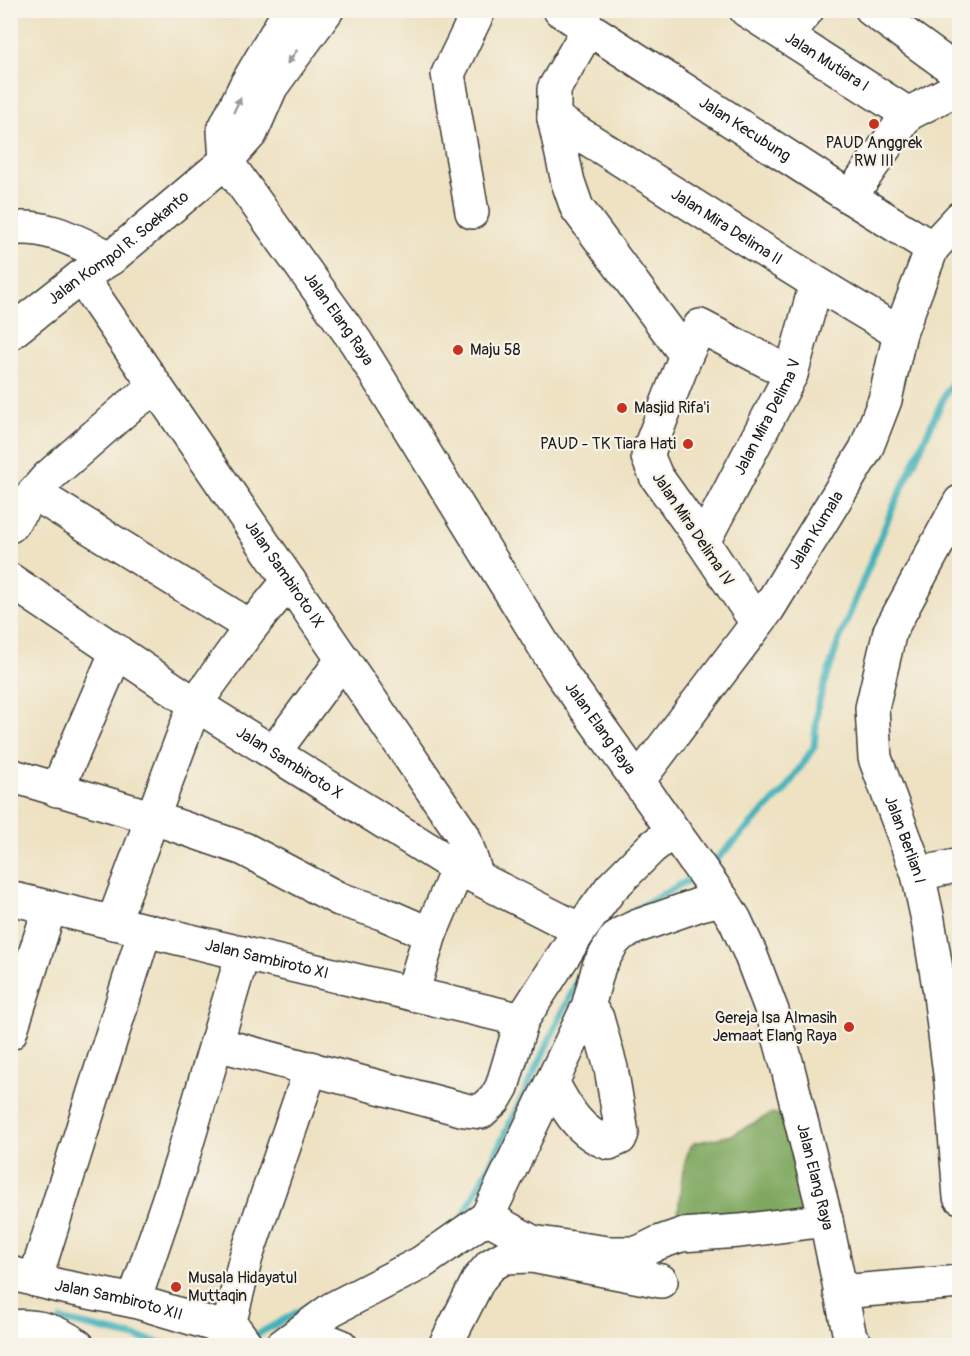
<svg xmlns="http://www.w3.org/2000/svg" width="970" height="1356" font-family="Pangolin,sans-serif">
  <rect width="100%" height="100%" fill="#f7f3e8"/>
  <filter id="ink" filterUnits="userSpaceOnUse"><feTurbulence type="fractalNoise" baseFrequency=".0167" numOctaves="2"/><feDisplacementMap in="SourceGraphic" scale="12" xChannelSelector="R" yChannelSelector="G"/><feConvolveMatrix kernelMatrix="1 2 1 2 8 2 1 2 1" color-interpolation-filters="sRGB"/></filter>
  <filter id="wash" filterUnits="userSpaceOnUse"><feTurbulence type="fractalNoise" baseFrequency=".008" numOctaves="4" result="noise"/><feDisplacementMap in="SourceGraphic" scale="24" xChannelSelector="R" yChannelSelector="G"/><feGaussianBlur stdDeviation="1.35" result="paint"/><feColorMatrix in="noise" values="0 0 0 0 0 0 0 0 0 0 0 0 0 0 0 0 0 1.4 0 .05"/><feComposite in="paint" operator="in"/></filter>
  <g filter="url(#wash)">
    <rect width="100%" height="100%" fill="#eee2c3"/>
    <path fill="#7ea75f" stroke="#4d623e" stroke-width="1.5" d="M772 1113 783 1116 793 1134 791 1153 808 1206 805 1217 681 1222 678 1217C679 1201 682 1152 694 1143L732 1135Z"/>
    <g fill="none" stroke-linecap="round" stroke-linejoin="round">
      <g stroke="#42b2ba" stroke-width="7">
        <polyline points="710,866 785,790 814,747 818,704 839,640 891,512 946,393 960,371"/>
        <polyline points="627,914 696,876"/>
        <polyline points="461,1220 493,1159 582,971"/>
        <polyline points="61,1320 175,1346"/>
        <polyline points="251,1338 312,1304"/>
      </g>
    </g>
  </g>
  <g filter="url(#ink)">
    <g fill="none" stroke-linecap="round" stroke-linejoin="round">
      <defs>
        <g id="minor">
          <path id="s1" d="M560 10 850 197 932 248"/>
          <path id="s2" d="M746 10 908 114"/>
          <polyline points="872,10 960,74"/>
          <polyline points="589,28 554,89 554,118 568,182 577,208 686,355"/>
          <polyline points="788,36 807,10"/>
          <path id="s3" d="M554 118C670 189 782 265 900 333"/>
          <polyline points="850,197 908,114 960,87"/>
          <polyline points="472,212 448,74 479,10"/>
          <path d="M10 229C47 223 79 243 111 258"/>
          <path id="s4" d="M81 277 463 835 477 877"/>
          <polyline points="34,493 251,627"/>
          <path id="s5" d="M960 502 890 631 872 708 875 758 918 874 928 920 939 987 951 1082 960 1197"/>
          <polyline points="10,526 34,493 47,478 126,409 155,387"/>
          <path id="s6" d="M703 542 791 374 816 284"/>
          <path id="s7" d="M10 580 195 704 458 868 580 930"/>
          <polyline points="757,623 703,542 656,476 648,457 649,450 686,355 700,326 791,374"/>
          <polyline points="274,752 343,659"/>
          <polyline points="10,775 154,818 244,849 339,899 382,913 430,934"/>
          <path id="s8" d="M638 781 768 609 866 449 885 400 900 333 932 248 960 218"/>
          <polyline points="57,790 117,651"/>
          <polyline points="918,874 960,865"/>
          <path id="s9" d="M10 898 522 1020"/>
          <polyline points="113,923 195,704 251,627 289,581"/>
          <polyline points="412,994 430,934 458,868"/>
          <polyline points="10,1033 50,907"/>
          <polyline points="217,1044 465,1110 481,1112 495,1099 502,1087 522,1020 580,930 611,888 651,848 673,831"/>
          <path d="M552 1082C566 1108 580 1134 609 1143L620 1138 622 1133 611 1068 597 1018 588 1007"/>
          <polyline points="487,1217 532,1242 608,1253 638,1253 658,1243 681,1235 740,1231 826,1220"/>
          <path id="s10" d="M10 1273 59 1286 134 1301 228 1329 237 1332 247 1346"/>
          <polyline points="35,1280 145,930"/>
          <polyline points="840,1292 960,1282"/>
          <polyline points="134,1301 181,1163 243,953"/>
          <path d="M10 1327C37 1325 56 1330 78 1346"/>
          <polyline points="228,1329 246,1257 311,1068"/>
          <polyline points="321,1338 341,1346"/>
          <polyline points="282,1346 332,1309 421,1263 487,1217 588,1007 599,966 613,942 621,934 638,926 701,904 722,899"/>
          <polyline points="445,1346 479,1279 491,1265 505,1257 532,1256 661,1281"/>
        </g>
        <g id="major">
          <path id="s11" d="M226 161 356 342 561 673 722 899 735 920 750 953 772 1011 787 1065 826 1220 850 1337 857 1346"/>
          <polyline points="226,161 224,130 246,85 290,10"/>
          <path id="s12" d="M10 333 81 277 111 258 226 161 251 133 271 87 327 10"/>
        </g>
      </defs>
      <use href="#minor" stroke="#3c3a35" stroke-width="36"/>
      <use href="#major" stroke="#3c3a35" stroke-width="36"/>
      <use href="#minor" stroke="#fff" stroke-width="33"/>
      <use href="#major" stroke="#fff" stroke-width="33"/>
    </g>
    <defs><path id="oneway-solid" d="M-6-.8H1V-3.2L6.5 0L1 3.2V.8H-6Z" transform="scale(1.5)"/></defs>
    <g fill="#999">
      <use href="#oneway-solid" transform="translate(292 57) rotate(126)"/>
      <use href="#oneway-solid" transform="translate(237 105) rotate(-65)"/>
    </g>
  </g>
  <g fill="#c8321e" stroke="#f7f3e8" stroke-width="2">
    <circle cx="874" cy="124" r="6"/>
    <circle cx="458" cy="350" r="6"/>
    <circle cx="622" cy="408" r="6"/>
    <circle cx="688" cy="444" r="6"/>
    <circle cx="849" cy="1027" r="6"/>
    <circle cx="176" cy="1287" r="6"/>
  </g>
  <g text-anchor="middle" dominant-baseline="central" stroke-width="4.5" stroke-linejoin="round" paint-order="stroke">
    <g font-size="16" fill="#1c1c1c" stroke="#f7f3e8">
      <text stroke="none"><textPath href="#s2" startOffset="96">Jalan Mutiara I</textPath></text>
      <text stroke="none"><textPath href="#s1" startOffset="220">Jalan Kecubung</textPath></text>
      <text stroke="none"><textPath href="#s3" startOffset="204">Jalan Mira Delima II</textPath></text>
      <text stroke="none"><textPath href="#s12" startOffset="138">Jalan Kompol R. Soekanto</textPath></text>
      <text stroke="none"><textPath href="#s11" startOffset="194">Jalan Elang Raya</textPath></text>
      <text stroke="none"><textPath href="#s6" startOffset="141">Jalan Mira Delima V</textPath></text>
      <text transform="translate(693 529) rotate(56)">Jalan Mira Delima IV</text>
      <text stroke="none"><textPath href="#s8" startOffset="308">Jalan Kumala</textPath></text>
      <text stroke="none"><textPath href="#s4" startOffset="360">Jalan Sambiroto IX</textPath></text>
      <text stroke="none"><textPath href="#s11" startOffset="680">Jalan Elang Raya</textPath></text>
      <text stroke="none"><textPath href="#s7" startOffset="334">Jalan Sambiroto X</textPath></text>
      <text stroke="none"><textPath href="#s5" startOffset="363">Jalan Berlian I</textPath></text>
      <text stroke="none"><textPath href="#s9" startOffset="264">Jalan Sambiroto XI</textPath></text>
      <text stroke="none"><textPath href="#s11" startOffset="1184">Jalan Elang Raya</textPath></text>
      <text stroke="none"><textPath href="#s10" startOffset="112">Jalan Sambiroto XII</textPath></text>
    </g>
    <g font-size="16" fill="#1c1c1c" stroke="#f7f3e8" text-anchor="start">
      <text x="874" y="143" text-anchor="middle">PAUD Anggrek<tspan x="874" dy="18">RW III</tspan></text>
      <text x="470" y="350">Maju 58</text>
      <text x="634" y="408">Masjid Rifa'i</text>
      <text x="676" y="444" text-anchor="end">PAUD - TK Tiara Hati</text>
      <text x="837" y="1018" text-anchor="end">Gereja Isa Almasih<tspan x="837" dy="18">Jemaat Elang Raya</tspan></text>
      <text x="188" y="1278">Musala Hidayatul<tspan x="188" dy="18">Muttaqin</tspan></text>
    </g>
  </g>
  <rect width="970" height="1356" fill="none" stroke="#f7f3e8" stroke-width="36"/>
</svg>
